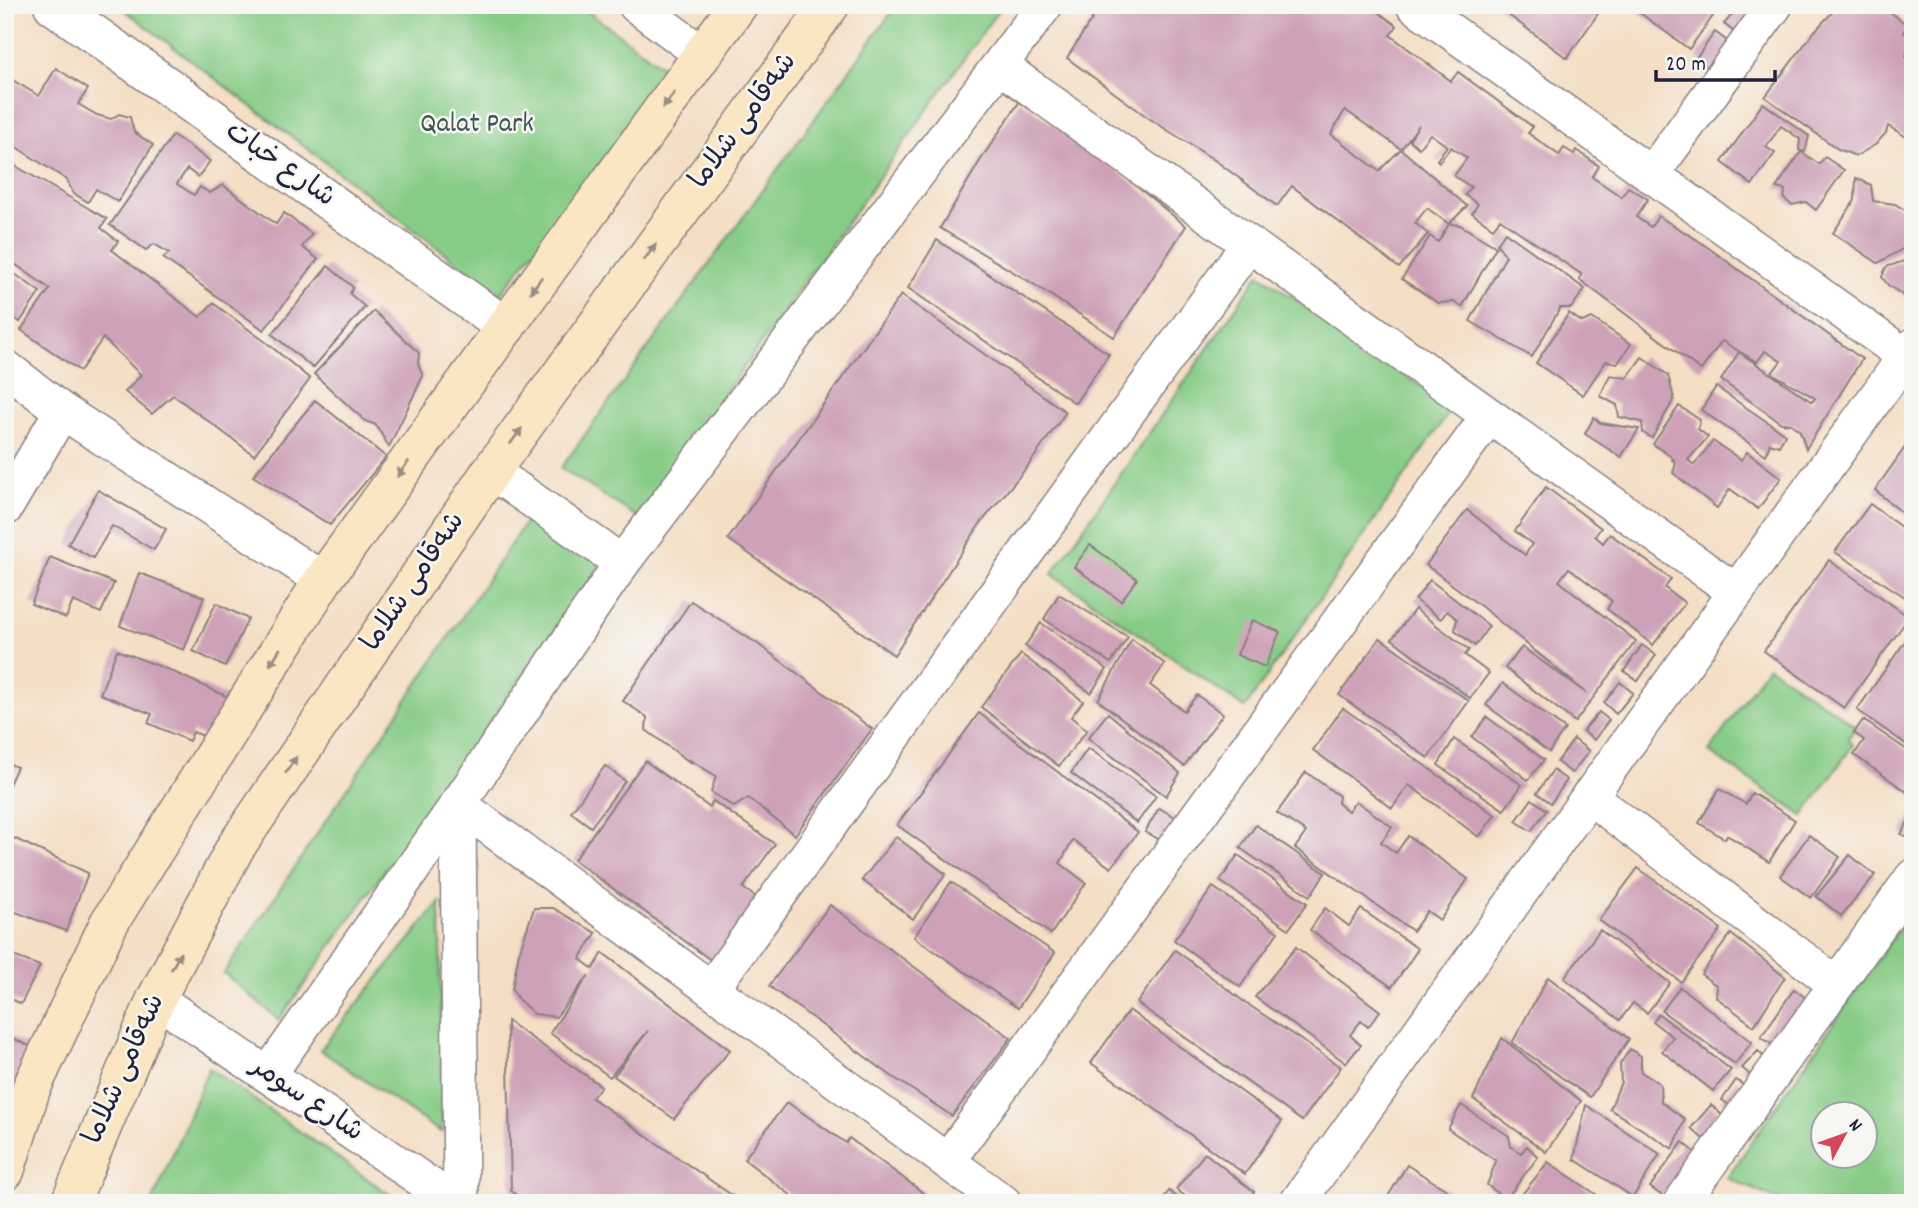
<svg xmlns="http://www.w3.org/2000/svg" width="1918" height="1208" font-family="Dekko,'Playpen Sans Arabic',sans-serif">
  <rect width="100%" height="100%" fill="#f6f6f2"/>
  <filter id="ink" filterUnits="userSpaceOnUse"><feTurbulence type="fractalNoise" baseFrequency=".0143" numOctaves="2"/><feDisplacementMap in="SourceGraphic" scale="14" xChannelSelector="R" yChannelSelector="G"/><feConvolveMatrix kernelMatrix="1 2 1 2 8 2 1 2 1" color-interpolation-filters="sRGB"/></filter>
  <filter id="wash" filterUnits="userSpaceOnUse"><feTurbulence type="fractalNoise" baseFrequency=".00686" numOctaves="4" result="noise"/><feDisplacementMap in="SourceGraphic" scale="28" xChannelSelector="R" yChannelSelector="G"/><feGaussianBlur stdDeviation="1.57" result="paint"/><feColorMatrix in="noise" values="0 0 0 0 0 0 0 0 0 0 0 0 0 0 0 0 0 1.4 0 .05"/><feComposite in="paint" operator="in"/></filter>
  <g filter="url(#wash)">
    <rect width="100%" height="100%" fill="#f4dec4"/>
    <g fill="#87cc86" stroke="#547760" stroke-width="2" fill-rule="evenodd">
      <polygon points="118,5 579,5 670,72 500,295"/>
      <polygon points="897,5 1002,5 637,517 561,468"/>
      <polygon points="1259,274 1452,408 1245,708 1052,574"/>
      <polygon points="533,511 601,564 279,1020 224,973"/>
      <polygon points="1768,666 1856,726 1848,739 1853,745 1803,816 1709,752"/>
      <polygon points="440,902 442,1133 320,1050"/>
      <path d="M1913 908V1203H1785L1727 1178ZM1824 1114H1866V1156H1824Z"/>
      <polygon points="209,1068 402,1203 152,1203"/>
    </g>
    <g id="blocks">
      <g fill="#cea1b8">
        <polygon points="1101,5 1369,5 1397,26 1390,35 1451,81 1458,72 1533,127 1528,133 1559,155 1564,148 1574,154 1576,150 1599,166 1592,177 1622,197 1628,187 1648,199 1636,217 1651,227 1658,216 1699,241 1862,359 1806,449 1800,431 1791,424 1781,423 1721,380 1739,352 1812,402 1815,398 1772,373 1781,361 1765,351 1757,362 1722,341 1701,370 1580,280 1581,274 1500,219 1493,228 1472,213 1478,204 1465,195 1471,187 1454,176 1467,158 1451,147 1439,162 1437,160 1447,146 1430,134 1419,148 1409,140 1419,125 1401,149 1345,110 1331,134 1379,171 1401,149 1467,206 1449,224 1460,225 1496,247 1462,307 1454,302 1438,303 1402,279 1430,236 1438,242 1449,224 1427,208 1415,223 1428,234 1399,268 1292,186 1277,206 1216,161 1150,119 1067,58"/>
        <polygon points="1495,5 1604,5 1567,58"/>
        <polygon points="1629,5 1721,5 1689,49"/>
        <polygon points="1740,5 1752,14 1737,34 1724,24"/>
        <polygon points="1839,5 1881,5 1907,25 1904,32 1911,40 1906,56 1913,61 1908,69 1913,77 1913,141 1888,126 1886,133 1875,145 1856,156 1838,149 1765,97 1814,32"/>
        <polygon points="1715,32 1734,46 1712,72 1697,57"/>
        <polygon points="56,68 88,89 78,104 97,115 111,119 119,114 130,117 134,132 153,145 118,202 96,189 88,202 73,193 67,180 13,145 5,143 5,80 9,78 39,96"/>
        <polygon points="1020,101 1114,168 1186,226 1114,337 1035,285 940,228 983,156"/>
        <polygon points="1763,103 1809,136 1805,152 1799,150 1800,139 1781,126 1766,147 1775,153 1752,185 1722,162"/>
        <polygon points="173,135 210,161 198,177 187,169 177,184 194,195 200,187 210,193 223,185 276,224 284,213 312,234 302,247 318,259 264,330 163,258 169,253 154,244 146,250 110,225"/>
        <polygon points="1801,152 1819,164 1825,157 1844,170 1816,210 1806,202 1792,205 1784,199 1785,190 1776,188"/>
        <polygon points="5,160 107,219 101,228 118,241 112,250 200,317 213,303 267,343 310,379 254,455 173,395 152,414 125,392 141,375 103,338 80,371 21,330 50,289 5,257"/>
        <polygon points="1856,178 1871,185 1873,201 1895,204 1913,215 1913,240 1911,244 1878,263 1833,233 1855,200"/>
        <polygon points="1505,232 1585,289 1571,308 1560,308 1532,357 1470,321 1506,256 1497,244"/>
        <polygon points="937,240 1109,354 1075,403 908,288"/>
        <polygon points="1913,258 1913,302 1888,285 1882,277 1886,267"/>
        <polygon points="328,266 353,287 350,294 365,307 313,368 272,334"/>
        <polygon points="5,267 40,292 20,322 5,311"/>
        <polygon points="901,295 1066,412 1028,466 980,524 894,655 728,539"/>
        <polygon points="374,311 419,353 418,364 423,376 389,447 376,425 365,421 314,374"/>
        <polygon points="1569,313 1582,322 1592,318 1631,344 1618,363 1606,361 1583,395 1536,363"/>
        <polygon points="1642,357 1668,375 1674,399 1652,438 1643,433 1642,422 1619,417 1617,405 1600,396 1610,375 1627,378"/>
        <polygon points="1716,387 1785,434 1779,446 1770,443 1766,455 1701,410"/>
        <polygon points="315,400 386,457 330,525 253,476"/>
        <polygon points="1679,406 1700,420 1698,429 1708,437 1688,460 1694,465 1713,441 1741,460 1747,452 1781,478 1758,509 1730,489 1717,508 1673,473 1676,463 1672,460 1674,459 1653,444"/>
        <polygon points="1594,417 1600,423 1639,429 1621,457 1585,434"/>
        <polygon points="1913,436 1913,522 1875,490"/>
        <polygon points="1546,487 1601,528 1595,536 1603,543 1610,534 1671,579 1665,588 1685,603 1653,645 1607,609 1612,601 1569,568 1559,581 1636,641 1575,722 1505,668 1522,647 1586,693 1482,607 1426,565 1467,510 1525,555 1532,544 1515,531"/>
        <polygon points="98,490 166,529 154,550 112,526 93,558 68,544"/>
        <polygon points="1870,504 1913,536 1913,602 1835,552"/>
        <polygon points="1090,545 1137,579 1121,601 1074,567"/>
        <polygon points="50,557 114,583 101,613 73,601 66,618 31,604"/>
        <polygon points="1829,560 1909,617 1844,708 1764,651"/>
        <polygon points="139,573 204,597 184,650 120,626"/>
        <polygon points="1430,580 1489,626 1475,646 1455,630 1457,619 1447,611 1441,619 1415,600"/>
        <polygon points="1059,594 1128,637 1111,663 1044,619"/>
        <polygon points="691,601 758,644 872,729 795,835 748,798 734,807 711,792 716,776 690,760 691,763 646,730 647,717 623,701"/>
        <polygon points="216,603 248,619 225,667 193,651"/>
        <polygon points="1415,609 1469,650 1465,655 1489,673 1470,698 1392,639"/>
        <polygon points="1252,620 1280,632 1265,667 1237,655"/>
        <polygon points="1041,623 1107,669 1091,693 1025,646"/>
        <polygon points="1913,630 1913,749 1857,710"/>
        <polygon points="1380,638 1469,701 1428,758 1339,695"/>
        <polygon points="1132,639 1165,664 1150,685 1184,711 1197,695 1223,714 1184,766 1098,700"/>
        <polygon points="1642,645 1656,655 1638,681 1624,671"/>
        <polygon points="117,650 169,670 228,697 212,739 193,732 189,741 148,723 152,714 100,694"/>
        <polygon points="1021,654 1083,701 1071,717 1087,730 1059,766 981,707"/>
        <polygon points="1620,682 1633,693 1616,714 1604,703"/>
        <polygon points="1503,683 1565,729 1549,752 1486,705"/>
        <polygon points="1343,708 1495,815 1479,837 1409,785 1392,808 1313,750"/>
        <polygon points="1599,712 1609,720 1594,740 1583,731"/>
        <polygon points="979,713 1138,832 1111,868 1073,840 1060,863 1086,883 1051,934 897,825"/>
        <polygon points="1108,713 1180,773 1166,796 1088,738"/>
        <polygon points="1487,717 1544,760 1528,780 1472,737"/>
        <polygon points="1863,720 1913,754 1913,796 1854,755 1864,740 1854,733"/>
        <polygon points="1454,739 1522,785 1504,810 1438,765"/>
        <polygon points="1574,739 1589,751 1572,773 1557,762"/>
        <polygon points="1088,748 1156,796 1137,823 1071,773"/>
        <polygon points="645,761 709,807 713,801 775,844 743,888 760,900 715,963 574,860"/>
        <polygon points="5,762 17,767 5,793"/>
        <polygon points="605,766 625,781 591,827 571,812"/>
        <polygon points="1553,770 1567,780 1551,803 1537,793"/>
        <polygon points="1306,772 1339,796 1338,803 1348,811 1356,801 1392,827 1381,842 1396,853 1408,836 1468,879 1440,920 1427,911 1413,931 1295,848 1306,832 1277,813"/>
        <polygon points="1719,789 1746,804 1752,793 1795,820 1769,862 1727,835 1725,839 1699,823"/>
        <polygon points="1532,799 1547,810 1531,831 1516,821"/>
        <polygon points="1159,808 1175,817 1162,841 1145,832"/>
        <polygon points="1913,813 1913,840 1901,834"/>
        <polygon points="1256,825 1325,873 1310,896 1240,848"/>
        <polygon points="5,834 88,873 66,931 5,908"/>
        <polygon points="1809,835 1840,857 1811,898 1780,876"/>
        <polygon points="896,837 946,874 913,919 862,880"/>
        <polygon points="1238,855 1307,903 1289,929 1220,881"/>
        <polygon points="1850,855 1875,875 1841,916 1816,896"/>
        <polygon points="1638,868 1721,929 1681,982 1599,920"/>
        <polygon points="951,882 1055,953 1018,1008 914,937"/>
        <polygon points="1213,887 1278,932 1240,987 1174,940"/>
        <polygon points="830,905 1011,1038 952,1116 890,1075 769,986"/>
        <polygon points="534,908 553,908 596,933 580,959 593,969 603,953 730,1050 674,1119 614,1076 648,1031 610,1077 550,1033 589,975 556,1017 534,1014 518,999 512,989 519,953"/>
        <polygon points="1325,908 1349,926 1361,909 1418,949 1392,987 1310,930"/>
        <polygon points="1600,930 1670,983 1647,1013 1633,1003 1620,1020 1564,978"/>
        <polygon points="1731,934 1785,977 1754,1026 1716,997 1717,986 1701,974"/>
        <polygon points="1296,947 1380,1011 1368,1027 1361,1021 1350,1035 1361,1045 1346,1063 1255,997"/>
        <polygon points="1175,950 1246,1003 1341,1067 1302,1121 1137,1003"/>
        <polygon points="5,953 40,966 21,1004 5,996"/>
        <polygon points="1548,977 1629,1039 1590,1097 1512,1043"/>
        <polygon points="1680,987 1752,1042 1735,1064 1662,1011"/>
        <polygon points="1794,989 1810,1001 1777,1048 1761,1037"/>
        <polygon points="1129,1010 1282,1121 1245,1174 1091,1063"/>
        <polygon points="1659,1014 1731,1070 1713,1091 1662,1051 1673,1037 1653,1022"/>
        <polygon points="507,1021 601,1086 592,1098 743,1203 528,1203 511,1191"/>
        <polygon points="5,1035 32,1047 12,1096 5,1093"/>
        <polygon points="1502,1038 1581,1101 1546,1152 1473,1099"/>
        <polygon points="1630,1049 1641,1056 1641,1072 1660,1084 1661,1102 1685,1119 1673,1149 1610,1109 1621,1082 1620,1064"/>
        <polygon points="1758,1051 1767,1060 1751,1076 1742,1068"/>
        <polygon points="1736,1080 1746,1087 1732,1107 1722,1100"/>
        <polygon points="787,1102 846,1143 849,1138 937,1203 801,1203 744,1159"/>
        <polygon points="1461,1105 1509,1136 1511,1147 1521,1153 1527,1146 1538,1157 1506,1199 1487,1185 1496,1161 1448,1129"/>
        <polygon points="1586,1105 1660,1154 1633,1197 1574,1159"/>
        <polygon points="1711,1105 1724,1117 1703,1139 1691,1128"/>
        <polygon points="1683,1142 1696,1153 1668,1200 1650,1187"/>
        <polygon points="1205,1153 1254,1192 1245,1203 1194,1203 1176,1189"/>
        <polygon points="1548,1162 1609,1203 1515,1203"/>
        <polygon points="1407,1165 1467,1203 1384,1203"/>
        <polygon points="1169,1191 1185,1203 1160,1203"/>
      </g>
    </g>
  </g>
  <g filter="url(#ink)">
    <use href="#blocks" fill-opacity="0" stroke="#8b8080" stroke-width="2"/>
    <g fill="none" stroke-linecap="round" stroke-linejoin="round">
      <defs>
        <g id="minor">
          <polyline points="636,5 702,54"/>
          <polyline points="1414,5 1905,356"/>
          <polyline points="1000,66 1736,592"/>
          <polyline points="1651,175 1775,5"/>
          <polyline points="5,367 62,411 323,580"/>
          <polyline points="491,471 622,563"/>
          <polyline points="5,508 62,411"/>
          <polyline points="1589,796 1836,984"/>
          <polyline points="711,989 1249,244"/>
          <polyline points="156,999 456,1203"/>
          <polyline points="268,1075 458,804 622,563 1045,5"/>
          <polyline points="947,1161 1489,416"/>
          <polyline points="461,1203 458,804 1004,1203"/>
          <polyline points="1297,1203 1913,346"/>
          <polyline points="1681,1203 1913,877"/>
        </g>
        <polyline id="tertiary" points="53,5 506,327"/>
        <g id="secondary">
          <polyline points="5,1171 31,1089 109,923 323,580 738,5"/>
          <polyline points="70,1203 156,999 235,848 491,471 830,5"/>
        </g>
      </defs>
      <use href="#minor" stroke="#8b8080" stroke-width="38"/>
      <use href="#tertiary" stroke="#8b8080" stroke-width="41"/>
      <use href="#secondary" stroke="#8b8080" stroke-width="41"/>
      <use href="#minor" stroke="#fff" stroke-width="35"/>
      <use href="#tertiary" stroke="#fff" stroke-width="38"/>
      <use href="#secondary" stroke="#fbe6c3" stroke-width="38"/>
    </g>
    <defs><path id="oneway-solid" d="M-6-.8H1V-3.2L6.5 0L1 3.2V.8H-6Z" transform="scale(1.75)"/></defs>
    <g fill="#998e86">
      <use href="#oneway-solid" transform="translate(669 100) rotate(126)"/>
      <use href="#oneway-solid" transform="translate(650 252) rotate(-54)"/>
      <use href="#oneway-solid" transform="translate(536 285) rotate(126)"/>
      <use href="#oneway-solid" transform="translate(516 436) rotate(-54)"/>
      <use href="#oneway-solid" transform="translate(403 469) rotate(126)"/>
      <use href="#oneway-solid" transform="translate(275 657) rotate(122)"/>
      <use href="#oneway-solid" transform="translate(291 765) rotate(-56)"/>
      <use href="#oneway-solid" transform="translate(176 961) rotate(-62)"/>
    </g>
  </g>
  <g text-anchor="middle" dominant-baseline="central" stroke-width="5" stroke-linejoin="round" paint-order="stroke">
    <g font-size="28" fill="#22223b" stroke="#f6f6f2">
      <text transform="translate(745 122) rotate(-54)">شەقامی شلاما</text>
      <text transform="translate(279 166) rotate(35)">شارع خبات</text>
      <text transform="translate(415 583) rotate(-56)">شەقامی شلاما</text>
      <text transform="translate(126 1070) rotate(-66)">شەقامی شلاما</text>
      <text transform="translate(306 1101) rotate(34)">شارع سومر</text>
    </g>
    <g font-size="28" fill="#405552" stroke="#f6f6f2">
      <text x="477" y="126">Qalat Park</text>
    </g>
  </g>
  <rect width="1918" height="1208" fill="none" stroke="#f6f6f2" stroke-width="28"/>
  <g transform="translate(1844 1135) rotate(49)"><circle r="33" fill="#f6f6f2" stroke="#a1a1a9" stroke-width="2"/>
  <path d="M0-5L12 26L0 18L-12 26Z" fill="#d1495b"/>
  <text y="-10" font-size="19" font-weight="bold" text-anchor="middle" fill="#22223b">N</text>
  </g>
  <path d="M1656 70v10h119v-10" fill="none" stroke="#22223b" stroke-width="3.5"/>
  <text x="1666" y="70" font-size="21" fill="#22223b" stroke="#f6f6f2" stroke-width="5" paint-order="stroke">20 m</text>
</svg>
